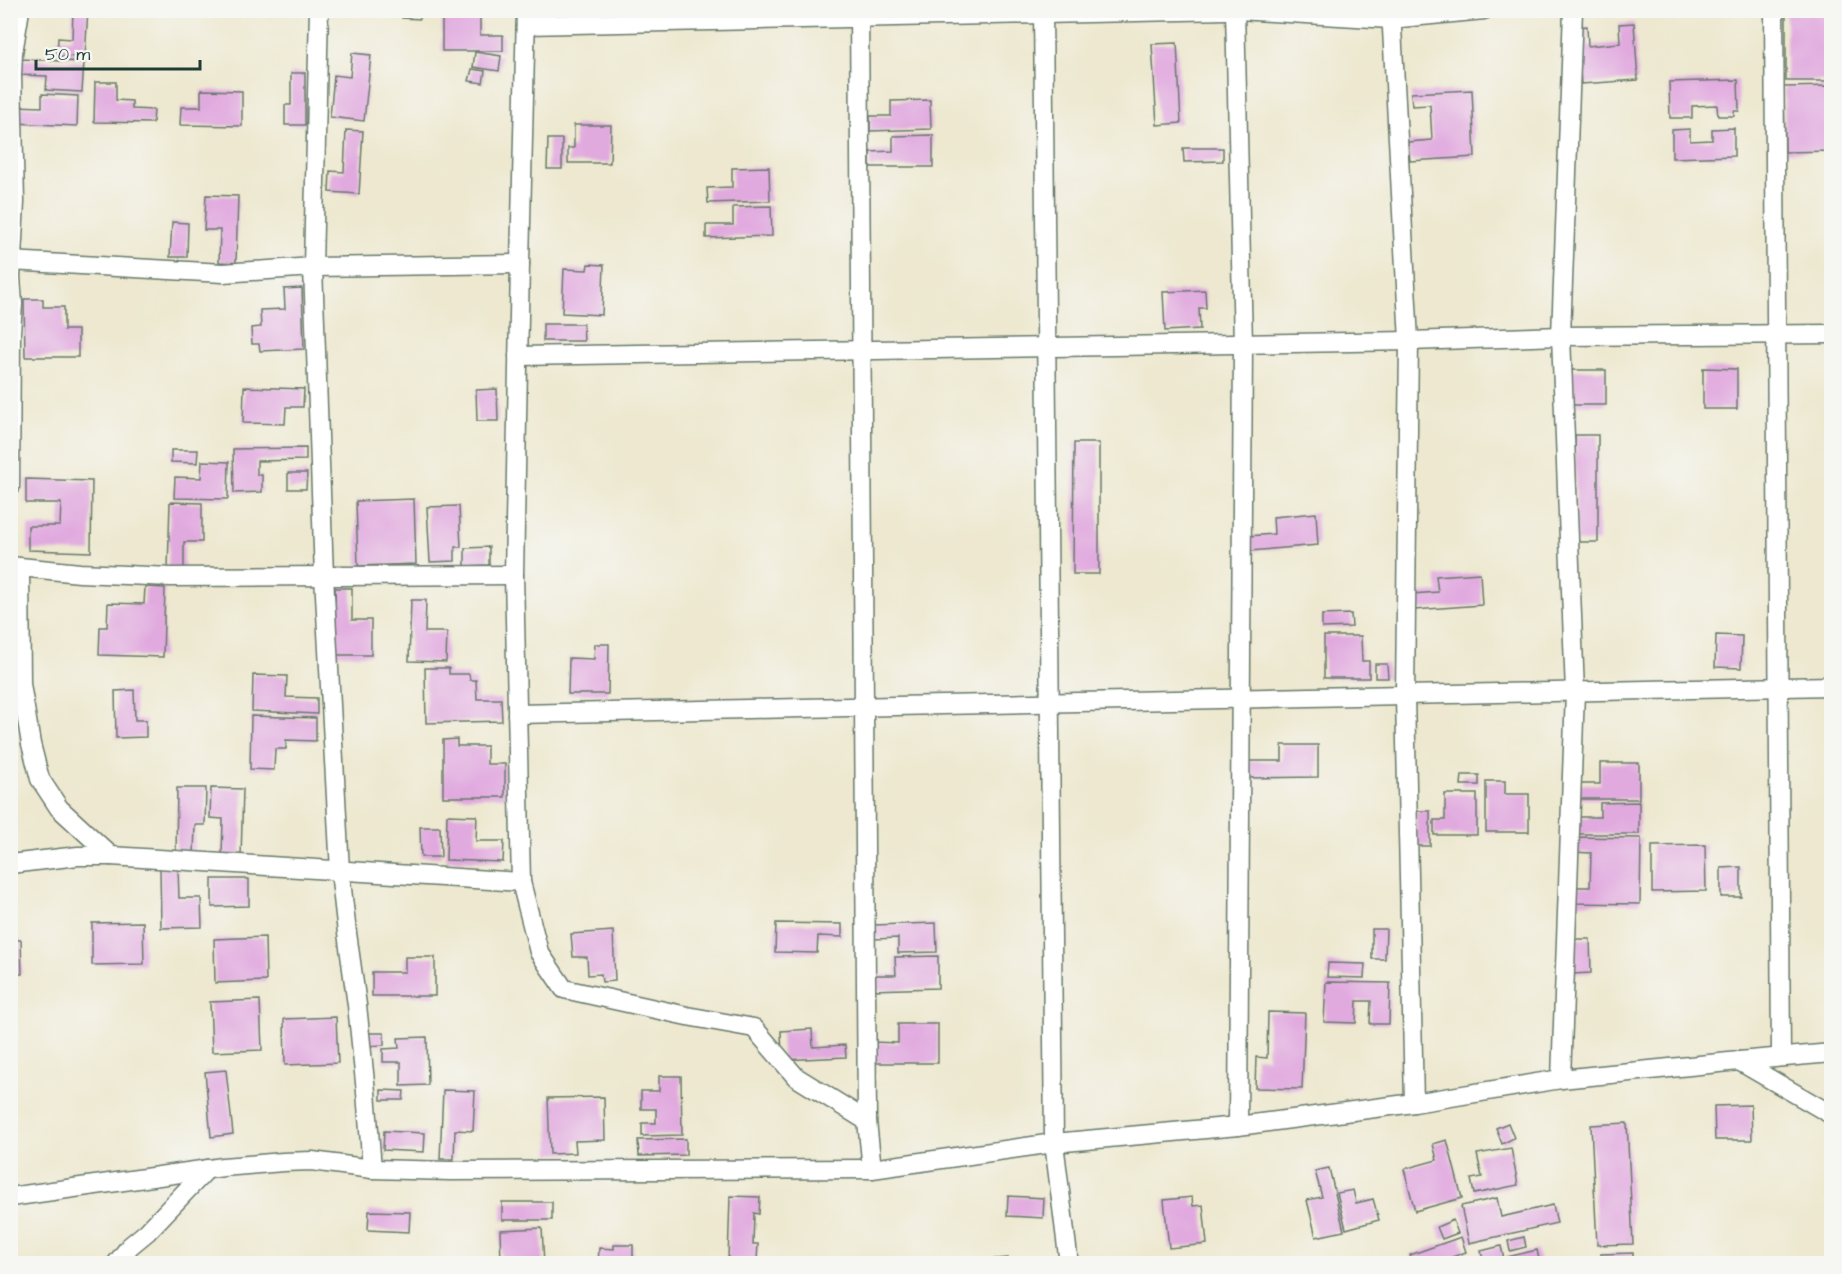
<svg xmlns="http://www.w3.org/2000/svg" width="1842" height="1274" font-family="'Architects Daughter',sans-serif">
  <rect width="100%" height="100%" fill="#f6f6f2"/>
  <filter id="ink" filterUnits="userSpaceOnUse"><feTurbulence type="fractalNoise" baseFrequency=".0167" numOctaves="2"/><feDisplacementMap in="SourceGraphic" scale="12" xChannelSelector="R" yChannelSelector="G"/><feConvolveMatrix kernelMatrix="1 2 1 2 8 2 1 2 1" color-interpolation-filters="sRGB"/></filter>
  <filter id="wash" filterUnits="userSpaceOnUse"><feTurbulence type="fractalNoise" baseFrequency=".008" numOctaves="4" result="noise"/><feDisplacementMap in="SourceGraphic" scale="24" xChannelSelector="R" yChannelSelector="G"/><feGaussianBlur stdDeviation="1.35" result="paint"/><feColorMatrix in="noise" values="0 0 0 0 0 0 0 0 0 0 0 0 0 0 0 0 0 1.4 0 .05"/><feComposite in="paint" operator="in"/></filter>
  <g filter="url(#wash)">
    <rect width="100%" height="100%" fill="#ede8cf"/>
    <g id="blocks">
      <g fill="#e1aadf">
        <polygon points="73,10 88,10 85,57 57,56 58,38 72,39"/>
        <polygon points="402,10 420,10 420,19 402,18"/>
        <rect x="1786" y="13" width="46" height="68"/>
        <polygon points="442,18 480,18 480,35 503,35 503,51 442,51"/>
        <polygon points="1634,23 1638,80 1581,84 1577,27 1587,26 1588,46 1620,43 1619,24"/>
        <polygon points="1177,43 1181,123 1157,125 1152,44"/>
        <polygon points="475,52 501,56 499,71 473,67"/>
        <polygon points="352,53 371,55 364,121 330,117 334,75 350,77"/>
        <polygon points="20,59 84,62 82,92 46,90 47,76 20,75"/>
        <polygon points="472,69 485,71 483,83 469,81"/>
        <polygon points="291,73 305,73 305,125 285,125 285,105 291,105"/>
        <polygon points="1738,80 1739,111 1734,111 1734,116 1718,116 1717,105 1692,106 1692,118 1670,118 1669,82"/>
        <polygon points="95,82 116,82 116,100 132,101 132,109 154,110 153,123 94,122"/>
        <polygon points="1832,86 1832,151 1785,152 1784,87"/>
        <polygon points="201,90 242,91 242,126 180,125 181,107 201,107"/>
        <polygon points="1472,90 1475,157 1410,161 1408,142 1432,140 1430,105 1412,106 1411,93"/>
        <polygon points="42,94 78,96 77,126 14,123 15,106 42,107"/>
        <polygon points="930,100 931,129 870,131 870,116 891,116 891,101"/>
        <polygon points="574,125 611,125 610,163 568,163 568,148 574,148"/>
        <polygon points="1734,128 1734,156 1672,158 1672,130 1690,129 1690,141 1712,140 1712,129"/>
        <polygon points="346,130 363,131 359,194 329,192 330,171 344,172"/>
        <polygon points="933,135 933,167 870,167 870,152 893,151 893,136"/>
        <polygon points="548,139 562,139 562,169 547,169"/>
        <polygon points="1183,148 1223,148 1223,161 1184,162"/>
        <polygon points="769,167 770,201 708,203 707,188 732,187 732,168"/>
        <polygon points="206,195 238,196 236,263 219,262 220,230 204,230"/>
        <polygon points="771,206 772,236 706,238 706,225 733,225 733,207"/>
        <polygon points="172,222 188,223 187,257 170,257"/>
        <polygon points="588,264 604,265 602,315 562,313 564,269 587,270"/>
        <polygon points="302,288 304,349 260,351 259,344 252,344 251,328 261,327 260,310 285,309 284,289"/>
        <polygon points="1205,290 1206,308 1199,308 1200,329 1165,331 1163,292"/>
        <polygon points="24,299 43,299 43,307 64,307 64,330 78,330 78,357 25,357"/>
        <polygon points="543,324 583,324 584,341 543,341"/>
        <polygon points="1703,368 1737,369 1737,409 1703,409"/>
        <rect x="1572" y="370" width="34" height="35"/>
        <polygon points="244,387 304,389 303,407 286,407 285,424 243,423"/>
        <polygon points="497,389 498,421 477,421 476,390"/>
        <polygon points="1575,435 1598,435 1598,542 1576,542"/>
        <polygon points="1074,443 1099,443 1099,574 1073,574"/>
        <polygon points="306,448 306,460 257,461 257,475 262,475 262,492 234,493 233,449"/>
        <polygon points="171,450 198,450 197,463 171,462"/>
        <polygon points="202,461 229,462 228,499 174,498 175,477 201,478"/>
        <polygon points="288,473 307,473 306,489 288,489"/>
        <polygon points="26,479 92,481 91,552 28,550 28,526 60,526 61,503 26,503"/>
        <polygon points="414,499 416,564 358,566 356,501"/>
        <polygon points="170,502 202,503 202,542 184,542 184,570 168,569"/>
        <polygon points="459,506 461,547 455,547 455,561 430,562 427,507"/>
        <polygon points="1316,513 1318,545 1250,551 1248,536 1274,534 1273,517"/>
        <polygon points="489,547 489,565 465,566 465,548"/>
        <polygon points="1480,573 1482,605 1414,610 1412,594 1438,592 1436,576"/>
        <polygon points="145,587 165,588 163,657 99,655 100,627 107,627 108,603 144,604"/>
        <polygon points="335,588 352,588 352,620 371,620 371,655 336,655"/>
        <polygon points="411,600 426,600 425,632 447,632 446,662 409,661"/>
        <polygon points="1351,614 1352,627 1322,628 1322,615"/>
        <polygon points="1716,635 1742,636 1741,668 1715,667"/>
        <polygon points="1324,636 1361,636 1362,661 1369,661 1369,678 1324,678"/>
        <polygon points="595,644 609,644 608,694 568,694 569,658 594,659"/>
        <polygon points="1375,664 1387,664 1388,678 1375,678"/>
        <polygon points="425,668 449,668 449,674 469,674 470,680 476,680 477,699 501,699 502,721 426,723"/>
        <polygon points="253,675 287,676 286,697 317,698 317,714 252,711"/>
        <polygon points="134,690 135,720 146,720 146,737 116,738 115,691"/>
        <polygon points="251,716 316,718 316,741 286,740 286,749 275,749 274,770 250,769"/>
        <polygon points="457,739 457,746 487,746 487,764 505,764 505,797 443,797 443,740"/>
        <polygon points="1282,745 1318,745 1318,777 1249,778 1248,761 1282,761"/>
        <polygon points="1600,763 1639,763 1639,799 1574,799 1574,784 1600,784"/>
        <polygon points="1462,775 1479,775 1479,785 1461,785"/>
        <polygon points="1486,781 1505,781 1505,794 1529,794 1529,832 1486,832"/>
        <polygon points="177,788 206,788 205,825 195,825 194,855 176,855"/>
        <polygon points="211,788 243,789 241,857 222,856 223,819 210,818"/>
        <polygon points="1445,794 1477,794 1477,835 1434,835 1434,820 1445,820"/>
        <polygon points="1639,802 1639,834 1572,834 1572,817 1600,817 1600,803"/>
        <rect x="1416" y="811" width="14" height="35"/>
        <polygon points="447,815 477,816 476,841 504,841 503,862 446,860"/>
        <polygon points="420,827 440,827 441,857 421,857"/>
        <polygon points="1571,837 1641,838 1640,904 1570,903 1571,887 1590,887 1591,853 1571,852"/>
        <polygon points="1705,845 1706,891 1652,892 1652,846"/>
        <polygon points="1741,867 1741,897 1721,897 1721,868"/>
        <polygon points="160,868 178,868 179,898 201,898 202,927 161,928"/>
        <polygon points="212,879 249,879 249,906 212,907"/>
        <polygon points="143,922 144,964 92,965 92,923"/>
        <polygon points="776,923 842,924 842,937 818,936 817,953 775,952"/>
        <polygon points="936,923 937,952 898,953 898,938 874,939 873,925"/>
        <polygon points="1372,929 1386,929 1385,959 1372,959"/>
        <polygon points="613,931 615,981 602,982 601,974 588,975 587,957 573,957 571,934"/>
        <polygon points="265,937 266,981 215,983 214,939"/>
        <polygon points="1570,939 1590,939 1591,973 1571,974"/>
        <polygon points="10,940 21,940 22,974 14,974 15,991 10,991"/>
        <polygon points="938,956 938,988 872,990 871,975 896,975 895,957"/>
        <polygon points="405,957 435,957 435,996 372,996 372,972 405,972"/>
        <polygon points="1328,963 1365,964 1364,978 1327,977"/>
        <polygon points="1326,982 1390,983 1389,1024 1370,1024 1371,1001 1357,1001 1356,1023 1324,1022"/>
        <polygon points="260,1000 262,1050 212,1052 210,1002"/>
        <polygon points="1268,1012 1305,1013 1302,1089 1255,1088 1256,1057 1267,1058"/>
        <polygon points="336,1017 338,1063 285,1065 284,1019"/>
        <polygon points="898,1024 938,1024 938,1063 873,1063 873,1042 898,1043"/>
        <polygon points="812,1029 813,1047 845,1045 846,1057 782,1060 781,1031"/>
        <polygon points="366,1033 384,1033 384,1045 366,1046"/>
        <polygon points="427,1037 428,1085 401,1086 401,1062 383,1062 383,1049 399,1048 398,1038"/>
        <polygon points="226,1070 233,1134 211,1137 205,1072"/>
        <polygon points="659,1076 681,1076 682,1135 642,1136 642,1123 656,1123 656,1109 641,1109 641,1091 659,1091"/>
        <polygon points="381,1090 404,1091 403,1100 381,1100"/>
        <polygon points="443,1090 475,1091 473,1131 455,1130 454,1159 440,1159"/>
        <polygon points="604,1097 605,1140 575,1141 576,1153 550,1154 548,1098"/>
        <polygon points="1751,1105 1752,1140 1715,1140 1714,1106"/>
        <polygon points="1508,1123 1514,1138 1502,1144 1496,1128"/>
        <polygon points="1627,1123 1633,1244 1597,1245 1591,1125"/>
        <polygon points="384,1131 425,1133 424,1152 383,1150"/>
        <polygon points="686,1139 686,1155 639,1156 638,1140"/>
        <polygon points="1447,1140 1462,1198 1415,1211 1404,1169 1437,1160 1433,1144"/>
        <polygon points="1511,1148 1518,1185 1474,1194 1471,1179 1482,1177 1477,1154"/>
        <polygon points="1329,1168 1344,1231 1316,1237 1307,1200 1322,1197 1315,1171"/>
        <polygon points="1353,1190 1356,1203 1373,1199 1379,1220 1346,1229 1337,1193"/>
        <polygon points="730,1196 760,1197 759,1214 754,1213 753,1244 758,1244 757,1261 728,1260"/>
        <polygon points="1008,1196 1044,1198 1043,1218 1007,1216"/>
        <polygon points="1192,1197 1193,1206 1203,1205 1207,1244 1169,1248 1164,1200"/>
        <polygon points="1497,1198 1501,1217 1553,1205 1557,1223 1469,1243 1461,1206"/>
        <rect x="502" y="1202" width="50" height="18"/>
        <polygon points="369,1211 410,1212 409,1232 368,1230"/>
        <polygon points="1453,1220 1458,1233 1442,1239 1437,1227"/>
        <polygon points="542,1228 544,1264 501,1264 500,1230"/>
        <polygon points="1461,1237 1466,1252 1433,1264 1413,1264 1410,1255"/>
        <polygon points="1524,1237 1526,1247 1510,1251 1508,1241"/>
        <polygon points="614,1245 633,1245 633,1264 598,1264 599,1248 614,1249"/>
        <polygon points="1501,1246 1505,1264 1484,1264 1481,1251"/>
        <polygon points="1537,1250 1540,1264 1509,1264 1507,1257"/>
        <polygon points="1633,1253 1633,1264 1601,1264 1601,1254"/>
        <polygon points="1008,1258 1008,1264 973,1264 972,1261"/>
      </g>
    </g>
  </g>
  <g filter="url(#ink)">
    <use href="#blocks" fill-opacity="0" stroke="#67796a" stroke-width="1.5"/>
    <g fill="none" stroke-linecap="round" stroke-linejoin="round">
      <defs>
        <g id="minor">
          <polyline points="319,10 313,267 324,576 340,871 347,933 357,1005 366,1092 372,1169"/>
          <polyline points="526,10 520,264 514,575 521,882 539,952 564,989 687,1016 754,1028 796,1077 867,1121 872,1169 1054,1143 1238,1126 1414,1103 1561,1079 1739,1061 1832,1053"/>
          <polyline points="859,10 867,1121"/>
          <polyline points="1043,10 1054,1143 1069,1264"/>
          <polyline points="1235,10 1243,344 1238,1126"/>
          <polyline points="1238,10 1390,19 1484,10"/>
          <polyline points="1391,10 1409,341 1405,696 1414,1103"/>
          <polyline points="1774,10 1781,1057"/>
          <polyline points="527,25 1227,10"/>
          <polyline points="10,261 223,273 313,267 520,264"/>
          <polyline points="518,356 1409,341 1561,336 1832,334"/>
          <polyline points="10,488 11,332 13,304 11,277 15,202 12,75 13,53 20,10"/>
          <polyline points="10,566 80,573 171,577 514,575"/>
          <polyline points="20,568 21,684 31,744 40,779 59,808 111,856"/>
          <polyline points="517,714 1832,686"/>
          <polyline points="10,864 78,856 111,856 521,882"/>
          <polyline points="1739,1061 1832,1115"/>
          <polyline points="1561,1079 1575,692 1561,336 1573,10"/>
          <polyline points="10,1197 223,1167 283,1162 312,1161 372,1169 450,1171 872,1169"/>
          <polyline points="116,1264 130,1246 147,1232 207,1169"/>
        </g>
      </defs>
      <use href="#minor" stroke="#67796a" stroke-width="21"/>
      <use href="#minor" stroke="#fff" stroke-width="18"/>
    </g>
  </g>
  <rect width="1842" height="1274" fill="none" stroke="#f6f6f2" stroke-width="36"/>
  <path d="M36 60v9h164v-9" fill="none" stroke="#1f3d34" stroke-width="3"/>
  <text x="45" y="60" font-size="18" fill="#1f3d34" stroke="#f6f6f2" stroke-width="4.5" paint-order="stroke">50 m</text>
</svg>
